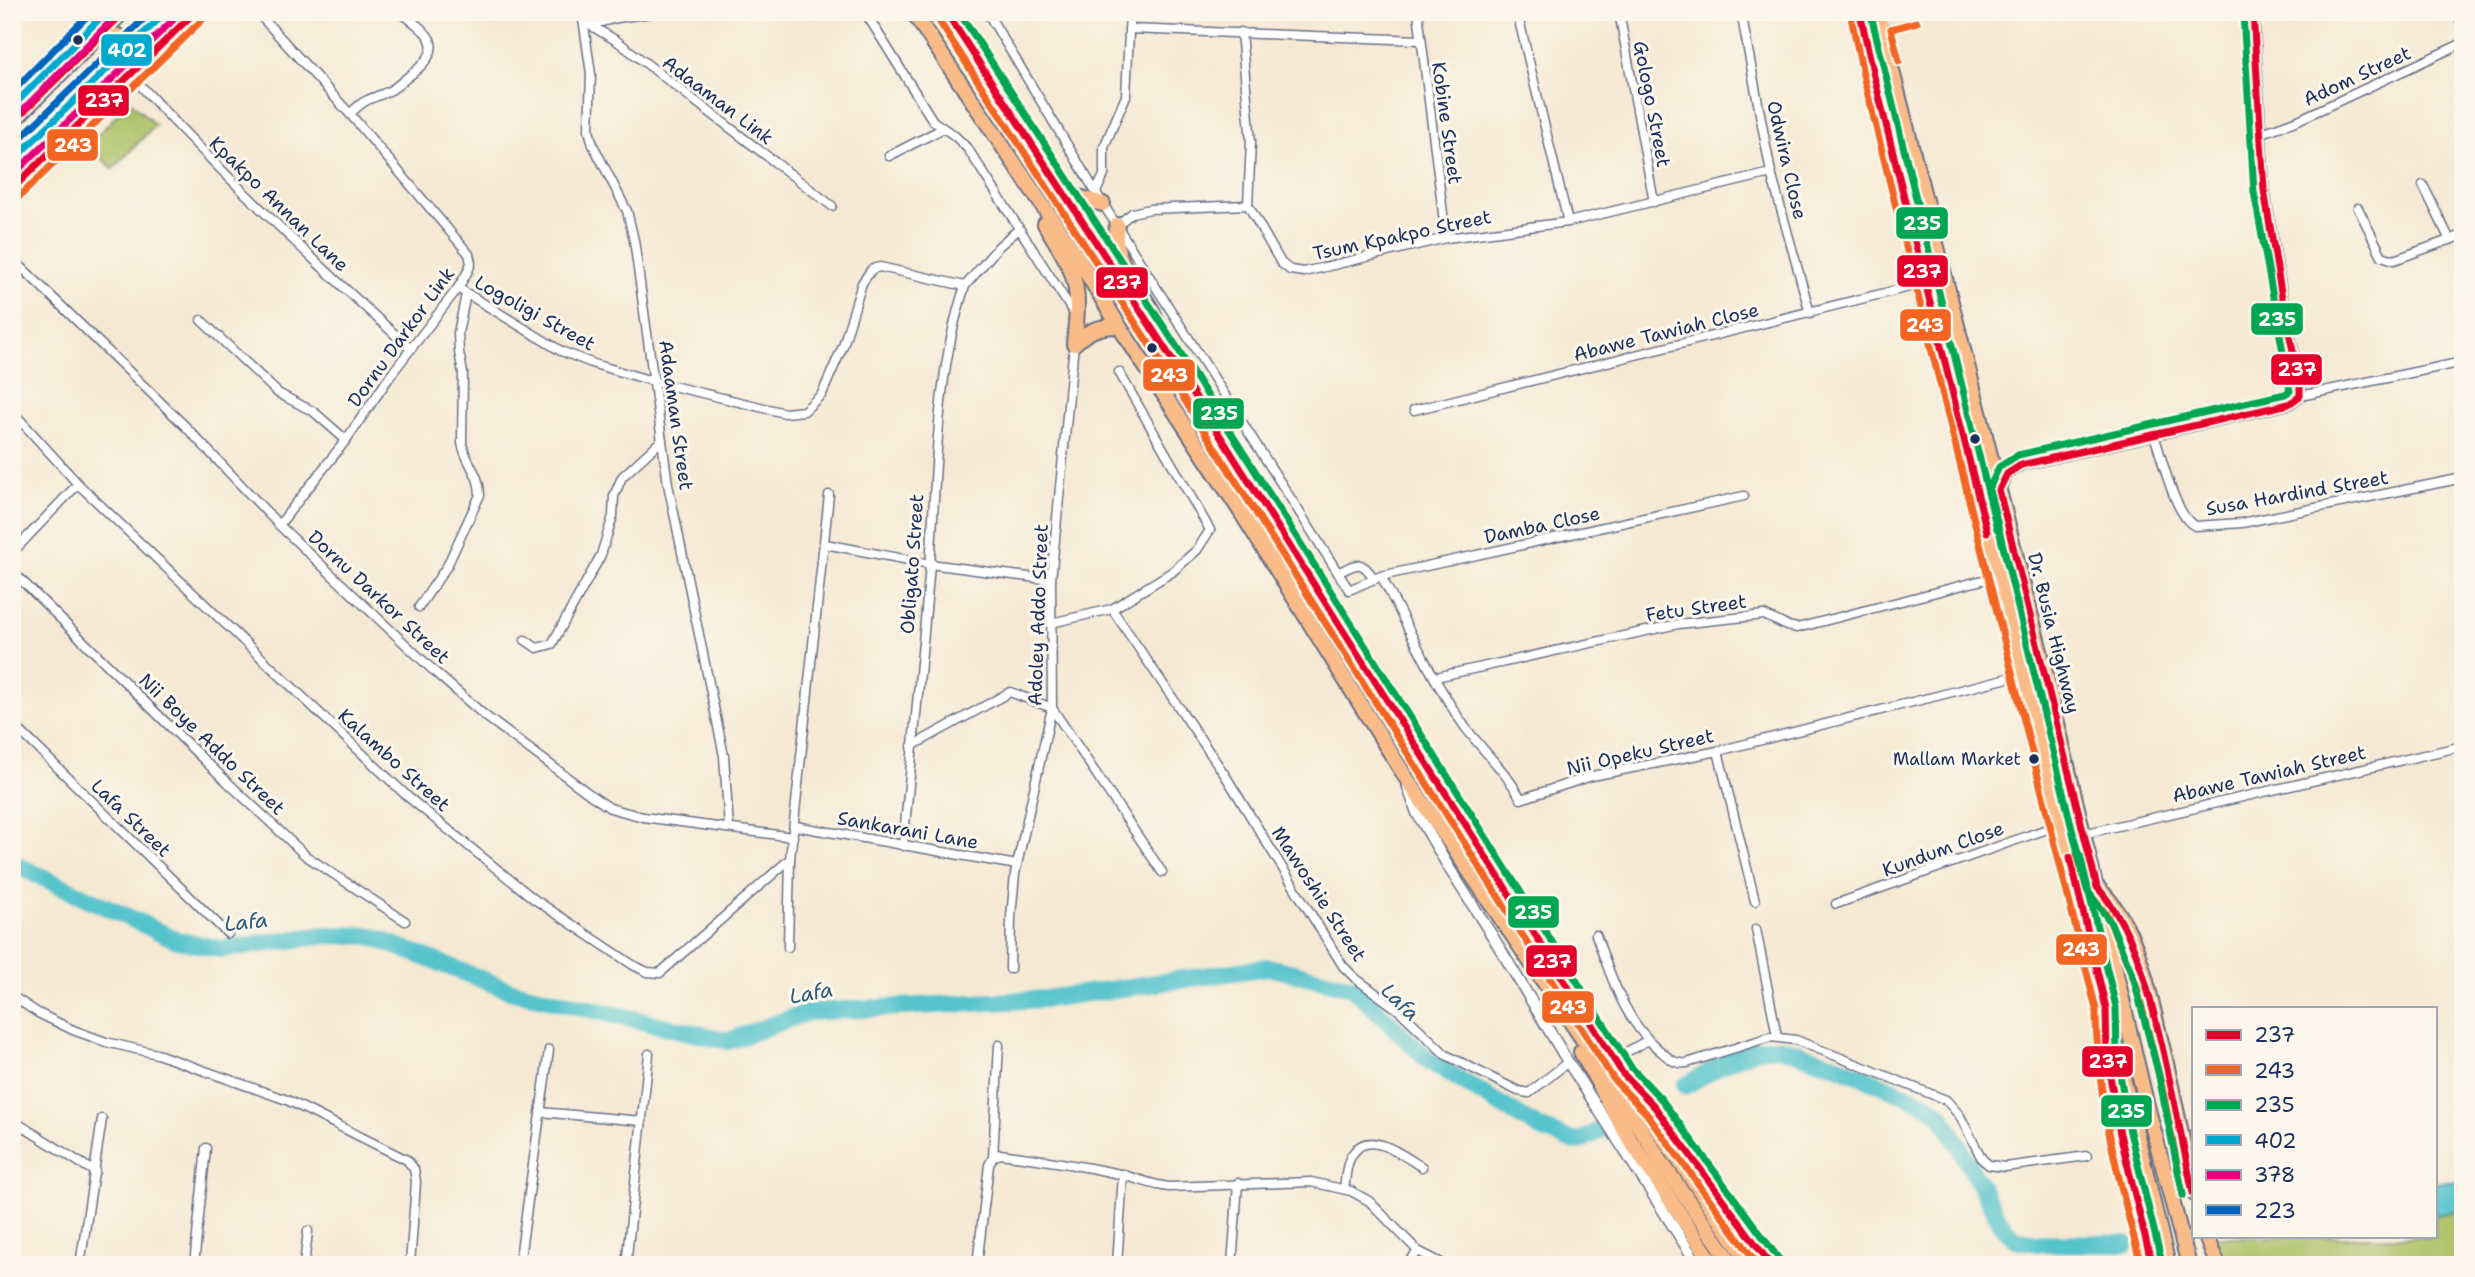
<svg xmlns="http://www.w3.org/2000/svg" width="2475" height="1277" font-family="'Shantell Sans',sans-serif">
  <rect width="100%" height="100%" fill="#fbf7ec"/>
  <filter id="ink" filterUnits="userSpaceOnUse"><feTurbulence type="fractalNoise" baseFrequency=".0143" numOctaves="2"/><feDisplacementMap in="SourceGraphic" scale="14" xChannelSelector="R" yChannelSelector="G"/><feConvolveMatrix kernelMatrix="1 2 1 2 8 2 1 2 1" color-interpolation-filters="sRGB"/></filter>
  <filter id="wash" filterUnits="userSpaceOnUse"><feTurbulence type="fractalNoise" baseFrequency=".00686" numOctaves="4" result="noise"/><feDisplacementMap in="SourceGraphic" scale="28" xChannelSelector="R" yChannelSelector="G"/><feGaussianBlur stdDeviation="1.57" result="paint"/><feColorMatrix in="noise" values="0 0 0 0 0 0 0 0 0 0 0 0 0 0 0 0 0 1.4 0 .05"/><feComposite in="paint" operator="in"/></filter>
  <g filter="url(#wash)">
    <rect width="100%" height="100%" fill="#f6e9d3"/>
    <g fill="#acbf63" stroke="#647760" stroke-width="2">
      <polygon points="130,101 155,125 113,169 88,145"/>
      <polygon points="2463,1211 2463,1265 2222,1265 2214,1237 2435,1237 2435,1215"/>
    </g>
    <polygon fill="#55c3cc" stroke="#387995" stroke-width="2" points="2463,1181 2463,1211 2435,1215 2435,1183"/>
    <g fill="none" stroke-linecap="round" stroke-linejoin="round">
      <g stroke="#55c3cc" stroke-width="18">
        <polyline points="12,863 177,940 221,949 327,935 371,936 509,990 728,1041 808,1012 1046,999 1268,967 1352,987 1429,1061 1539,1128 1573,1141 1580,1141 1598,1131"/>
        <polyline points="1685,1086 1726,1062 1757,1049 1779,1047 1838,1066 1926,1104 1941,1114 2002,1225 2015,1239 2037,1243 2126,1244"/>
      </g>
    </g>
  </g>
  <g filter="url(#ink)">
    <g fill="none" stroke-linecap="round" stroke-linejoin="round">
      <defs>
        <g id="minor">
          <polyline points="257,12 350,114 469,254 471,263 468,271 458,288 393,372 346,440 279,525"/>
          <polyline points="582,12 591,74 589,130 593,145 627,211 634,240 668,484 724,756 729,828"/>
          <polyline points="865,12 933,121 955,136 968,149 1075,315"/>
          <polyline points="987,12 1103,204 1349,590 1381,576 1744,496"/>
          <polyline points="1418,12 1446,238"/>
          <polyline points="1517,12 1568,222"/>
          <polyline points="1619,12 1654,202"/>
          <polyline points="1741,12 1771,173 1810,313"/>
          <polyline points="2457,12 2463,29"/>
          <polyline points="583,21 617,41 832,206"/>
          <polyline points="590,25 617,18 658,12"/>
          <polyline points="1129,29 1420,40"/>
          <polyline points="1241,32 1251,142 1248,205"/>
          <path d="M131 75C219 172 314 261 411 349"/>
          <path d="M350 114C367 96 372 100 391 90 399 85 406 78 413 73 448 45 428 33 400 12"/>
          <polyline points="2262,133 2298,120 2463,43"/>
          <polyline points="889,156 942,129"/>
          <polyline points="2423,185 2450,240"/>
          <polyline points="1096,192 1104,175 1104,147 1126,96 1130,12"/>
          <polyline points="1248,205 1281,263 1290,270 1304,272 1446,238 1568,222 1771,173"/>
          <polyline points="2358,208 2382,256 2394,260 2463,235"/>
          <polyline points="1117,225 1132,213 1150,209 1248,205"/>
          <polyline points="12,258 185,426 279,525 436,673 484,715 592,796 610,808 643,817 793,837"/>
          <polyline points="458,288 561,351 594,364 656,382 785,413 804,411 822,394 843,346 862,283 872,269 880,267 965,286 999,246 1019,229"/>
          <polyline points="201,320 278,393 314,412 346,440"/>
          <polyline points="2300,396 2463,362"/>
          <polyline points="1414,410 1925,283"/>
          <polyline points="12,411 78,484 408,797 534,899 633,965 647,972 660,973 790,859"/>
          <path d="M2154 435C2162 457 2175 517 2195 526L2242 523 2463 478"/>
          <polyline points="825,544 930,564 1051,580"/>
          <polyline points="12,553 78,484"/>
          <polyline points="12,571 205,761 306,856 405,921"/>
          <path d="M1338 573C1357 563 1362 559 1374 579"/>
          <path d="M1381 576C1407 624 1433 682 1465 727 1483 751 1506 771 1521 799L1592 776 1718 751 2024 674"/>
          <path d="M419 607 447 566 480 495C480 473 466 464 462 443L463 373 459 352 458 333 466 294"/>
          <polyline points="1112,609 1225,775 1343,966 1355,978 1400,1011 1446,1055 1518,1091 1529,1093 1568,1062"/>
          <polyline points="1051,623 1112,609 1172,572 1197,550 1210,530 1119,372"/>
          <polyline points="525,640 537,648 552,644 601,555 613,516 614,496 622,477 662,440"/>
          <polyline points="1436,677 1678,624 1764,615 1787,626 1797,628 1998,576"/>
          <polyline points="12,723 228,934"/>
          <polyline points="912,746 1010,692 1052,708 1162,872"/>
          <polyline points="1718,751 1755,901"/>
          <polyline points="795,826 1017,865"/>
          <polyline points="2083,834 2463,746"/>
          <path d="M903 846C912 753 922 659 930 565 937 471 935 376 965 286"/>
          <polyline points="1836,904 2061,824"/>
          <polyline points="1756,929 1777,1036"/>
          <path d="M1596 935C1611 976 1624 1020 1658 1049 1668 1057 1674 1065 1687 1063L1770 1037 1796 1040 1946 1100 1960 1116 1982 1159 1989 1165 2005 1167 2087 1156"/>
          <polyline points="788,947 790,859 829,495"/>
          <polyline points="1010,969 1011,917 1015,874 1052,708 1051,580 1074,344"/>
          <polyline points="12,996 38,1013 73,1030 106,1042 157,1054 287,1100 407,1160 414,1169 416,1182 410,1265"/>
          <polyline points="1614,1059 1648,1040"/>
          <polyline points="540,1112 642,1121"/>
          <polyline points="12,1120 95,1172"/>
          <path d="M993 1157 1000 1154C1039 1159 1077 1165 1115 1173 1134 1177 1150 1185 1169 1187L1311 1182 1351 1191 1369 1201 1418 1251 1445 1265"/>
          <path d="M1344 1189C1346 1177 1346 1161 1354 1152 1370 1129 1405 1157 1422 1167"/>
          <polyline points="80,1265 102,1119"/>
          <polyline points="194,1265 206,1148"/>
          <polyline points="304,1265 308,1231"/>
          <polyline points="519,1265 549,1050"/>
          <polyline points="626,1265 649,1054"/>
          <polyline points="977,1265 989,1165 993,1157 999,1045"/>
          <polyline points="1117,1265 1123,1174"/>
          <polyline points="1232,1265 1238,1183"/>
          <polyline points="1407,1265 1418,1251"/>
        </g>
        <g id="tertiary">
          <polyline points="12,107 106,12"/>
          <polyline points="12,189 195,12"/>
          <polyline points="2000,489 2007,474 2021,465 2289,404 2300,396 2300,385 2282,298 2264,190 2253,12"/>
          <polyline points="1408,787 1417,813 1449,868 1493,937 1568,1062 1698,1265"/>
        </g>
        <polyline id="secondary" points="1862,25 1915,12"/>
        <g id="primary">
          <polyline points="105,31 121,36 130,47"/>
          <polyline points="12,123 124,12"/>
          <polyline points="12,161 166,12"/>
        </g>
        <g id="trunk">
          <polyline points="913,12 1077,257 1119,326 1241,512 1405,776 1586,1044 1664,1166 1733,1265"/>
          <polyline points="946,12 1164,347 1645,1111 1751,1265"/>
          <polyline points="1860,12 1998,576 2076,882 2168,1265"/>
          <polyline points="1877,12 2043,663 2145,1098 2189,1265"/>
          <polyline points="1064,193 1103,204"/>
          <path d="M1045 224C1077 276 1081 282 1074 344"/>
          <path d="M1117 225C1108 268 1154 295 1161 335"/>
          <path d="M1074 344C1088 330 1100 326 1119 326"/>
          <path d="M2098 888C2135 923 2147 982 2158 1030 2172 1084 2182 1138 2193 1193"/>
          <path d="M2106 1037C2108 1114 2134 1191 2152 1265"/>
          <polyline points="1581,1052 1630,1140 1714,1265"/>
          <polyline points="1639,1090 1654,1106 1771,1265"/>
          <polyline points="2206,1237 2218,1265"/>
        </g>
      </defs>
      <use href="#minor" stroke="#687087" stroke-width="11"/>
      <use href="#tertiary" stroke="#687087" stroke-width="13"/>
      <use href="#secondary" stroke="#687087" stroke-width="14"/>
      <use href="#primary" stroke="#687087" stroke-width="16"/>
      <use href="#trunk" stroke="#687087" stroke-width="18"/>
      <use href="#minor" stroke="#fff" stroke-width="8"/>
      <use href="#tertiary" stroke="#fff" stroke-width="10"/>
      <use href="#secondary" stroke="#fde4d0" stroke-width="10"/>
      <use href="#primary" stroke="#f9bc89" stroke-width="12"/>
      <use href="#trunk" stroke="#f9bc89" stroke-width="14"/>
      <defs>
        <g id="bus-1">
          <polyline points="946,12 1164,347 1623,1074 1654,1106 1771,1265"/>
          <polyline points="1863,12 1860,13 1874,76 1987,532"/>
          <polyline points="12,123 124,12"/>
          <polyline points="12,189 195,12"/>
          <polyline points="2070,857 2106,1008 2107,1058 2120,1134 2152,1265"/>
          <path d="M2193 1193C2182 1140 2172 1087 2159 1034 2146 981 2134 929 2097 887L1999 490 2007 474 2021 465 2289 404 2300 396V385L2282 298 2264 190 2253 12"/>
        </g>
        <g id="bus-2">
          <path d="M1850 12 1864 79 2096 1009C2096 1098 2119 1180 2141 1265"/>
          <polyline points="937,18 1155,353 1614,1080 1646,1113 1758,1265"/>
          <polyline points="1899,61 1891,29 1917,22"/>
          <polyline points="19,197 202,20"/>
          <polyline points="2077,853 2088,892 2107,915 2136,984 2162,1087 2183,1195"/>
        </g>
        <g id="bus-3">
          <polyline points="959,12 1173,341 1631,1067 1662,1100 1779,1259"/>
          <polyline points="1872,19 1997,529"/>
          <polyline points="2080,855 2116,1007 2117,1057 2130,1132 2162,1263"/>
          <polyline points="2183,1195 2158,1072 2133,976 2111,923 2087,890 1989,489 1999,467 2018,455 2285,394 2290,391 2254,192 2243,13"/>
        </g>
        <g id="bus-4">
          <polyline points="12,107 106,12"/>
          <polyline points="12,161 166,12"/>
        </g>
        <g id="bus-5">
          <polyline points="19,114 113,19"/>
          <polyline points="19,169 173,20"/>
        </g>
        <g id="bus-6">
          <polyline points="12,92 91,12"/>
          <polyline points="12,146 151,12"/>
        </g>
      </defs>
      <use href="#bus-1" stroke="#fbf7ec" stroke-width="12"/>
      <use href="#bus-2" stroke="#fbf7ec" stroke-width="12"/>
      <use href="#bus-3" stroke="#fbf7ec" stroke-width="12"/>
      <use href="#bus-4" stroke="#fbf7ec" stroke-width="12"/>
      <use href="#bus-5" stroke="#fbf7ec" stroke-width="12"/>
      <use href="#bus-6" stroke="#fbf7ec" stroke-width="12"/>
      <use href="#bus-1" stroke="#e4002b" stroke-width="7"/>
      <use href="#bus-2" stroke="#f26522" stroke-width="7"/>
      <use href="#bus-3" stroke="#00a651" stroke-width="7"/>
      <use href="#bus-4" stroke="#00a9ce" stroke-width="7"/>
      <use href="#bus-5" stroke="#e5007d" stroke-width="7"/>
      <use href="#bus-6" stroke="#0065bd" stroke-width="7"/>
    </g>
  </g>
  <g fill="#1b2f5e" stroke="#fbf7ec" stroke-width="2.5">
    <circle cx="78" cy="40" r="6"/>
    <circle cx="1152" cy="348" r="6"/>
    <circle cx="1975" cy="439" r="6"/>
    <circle cx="2034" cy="759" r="6"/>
  </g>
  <g text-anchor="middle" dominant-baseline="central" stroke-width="6" stroke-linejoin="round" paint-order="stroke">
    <g font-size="17" fill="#1b2f5e" stroke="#fbf7ec" text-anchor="end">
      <text x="2021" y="759">Mallam Market</text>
    </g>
    <g font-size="19" fill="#1b2f5e" stroke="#fbf7ec">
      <text transform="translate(2357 76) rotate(-25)">Adom Street</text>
      <text transform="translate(718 100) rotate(37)">Adaaman Link</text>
      <text transform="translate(1652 104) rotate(79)">Gologo Street</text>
      <text transform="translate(1447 123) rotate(82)">Kobine Street</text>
      <text transform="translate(1787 160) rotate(77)">Odwira Close</text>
      <text transform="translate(279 204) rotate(44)">Kpakpo Annan Lane</text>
      <text transform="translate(1402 235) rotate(-12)">Tsum Kpakpo Street</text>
      <text transform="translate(535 313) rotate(29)">Logoligi Street</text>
      <text transform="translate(1666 332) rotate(-14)">Abawe Tawiah Close</text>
      <text transform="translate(401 337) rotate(-54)">Dornu Darkor Link</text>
      <text transform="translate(676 415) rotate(82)">Adaaman Street</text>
      <text transform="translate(2297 493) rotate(-10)">Susa Hardind Street</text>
      <text transform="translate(1542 525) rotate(-12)">Damba Close</text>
      <text transform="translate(912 564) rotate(-86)">Obligato Street</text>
      <text transform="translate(379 597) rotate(43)">Dornu Darkor Street</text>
      <text transform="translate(1696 608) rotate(-8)">Fetu Street</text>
      <text transform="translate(1038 615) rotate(-88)">Adoley Addo Street</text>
      <text transform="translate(2054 633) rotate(76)">Dr. Busia Highway</text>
      <text transform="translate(212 744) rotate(44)">Nii Boye Addo Street</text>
      <text transform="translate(1640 752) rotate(-13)">Nii Opeku Street</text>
      <text transform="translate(394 760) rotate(42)">Kalambo Street</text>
      <text transform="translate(2269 774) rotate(-13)">Abawe Tawiah Street</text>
      <text transform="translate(131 818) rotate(44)">Lafa Street</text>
      <text transform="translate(908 830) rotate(10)">Sankarani Lane</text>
      <text transform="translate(1943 849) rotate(-20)">Kundum Close</text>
      <text transform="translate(1319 894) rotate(57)">Mawoshie Street</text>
    </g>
    <g font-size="21" font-style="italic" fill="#2c5b7f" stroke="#fbf7ec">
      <text transform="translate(246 922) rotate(-6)">Lafa</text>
      <text transform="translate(811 993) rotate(-10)">Lafa</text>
      <text transform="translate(1400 1002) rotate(44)">Lafa</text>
    </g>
  </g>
  <g stroke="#fbf7ec" stroke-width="2.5">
    <rect x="100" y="33" width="53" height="34" rx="7" fill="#00a9ce"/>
    <rect x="77" y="84" width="53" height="33" rx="7" fill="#e4002b"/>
    <rect x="46" y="128" width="53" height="34" rx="7" fill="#f26522"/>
    <rect x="1895" y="206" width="54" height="34" rx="7" fill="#00a651"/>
    <rect x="1896" y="254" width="53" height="34" rx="7" fill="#e4002b"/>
    <rect x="1095" y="266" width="54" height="33" rx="7" fill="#e4002b"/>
    <rect x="2250" y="302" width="54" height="34" rx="7" fill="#00a651"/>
    <rect x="1899" y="308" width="53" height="34" rx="7" fill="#f26522"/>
    <rect x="2270" y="353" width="53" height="33" rx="7" fill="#e4002b"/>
    <rect x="1142" y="358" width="54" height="34" rx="7" fill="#f26522"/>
    <rect x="1192" y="397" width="53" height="33" rx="7" fill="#00a651"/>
    <rect x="1507" y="895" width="53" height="34" rx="7" fill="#00a651"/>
    <rect x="2055" y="933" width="53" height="33" rx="7" fill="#f26522"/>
    <rect x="1525" y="944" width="53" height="34" rx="7" fill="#e4002b"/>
    <rect x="1541" y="990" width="54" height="34" rx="7" fill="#f26522"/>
    <rect x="2081" y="1045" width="53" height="33" rx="7" fill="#e4002b"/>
    <rect x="2100" y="1094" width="53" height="34" rx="7" fill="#00a651"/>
  </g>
  <g font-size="19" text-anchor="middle" font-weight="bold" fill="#fff">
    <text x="127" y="57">402</text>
    <text x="104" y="107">237</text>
    <text x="73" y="152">243</text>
    <text x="1922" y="230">235</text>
    <text x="1922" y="278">237</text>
    <text x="1122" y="289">237</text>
    <text x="2277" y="326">235</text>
    <text x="1925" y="332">243</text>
    <text x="2297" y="376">237</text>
    <text x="1169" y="382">243</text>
    <text x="1219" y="420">235</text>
    <text x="1533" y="919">235</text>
    <text x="2081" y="956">243</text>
    <text x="1552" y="968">237</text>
    <text x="1568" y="1014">243</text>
    <text x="2108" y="1068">237</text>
    <text x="2126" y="1118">235</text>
  </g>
  <rect width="2475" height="1277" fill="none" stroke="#fbf7ec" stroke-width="42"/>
  <rect x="2192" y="1007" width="245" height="231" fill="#fbf7ec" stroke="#a1a7b3" stroke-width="2"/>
  <rect x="2206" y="1030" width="35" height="10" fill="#e4002b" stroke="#a1a7b3" stroke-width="2"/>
  <text x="2254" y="1042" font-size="21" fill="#1b2f5e">237</text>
  <rect x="2206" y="1065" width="35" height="10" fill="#f26522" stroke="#a1a7b3" stroke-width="2"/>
  <text x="2254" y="1078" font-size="21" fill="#1b2f5e">243</text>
  <rect x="2206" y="1100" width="35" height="10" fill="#00a651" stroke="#a1a7b3" stroke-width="2"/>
  <text x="2254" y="1112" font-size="21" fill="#1b2f5e">235</text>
  <rect x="2206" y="1135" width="35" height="10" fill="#00a9ce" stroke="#a1a7b3" stroke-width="2"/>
  <text x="2254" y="1148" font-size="21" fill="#1b2f5e">402</text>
  <rect x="2206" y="1170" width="35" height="10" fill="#e5007d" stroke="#a1a7b3" stroke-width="2"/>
  <text x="2254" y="1182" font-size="21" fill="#1b2f5e">378</text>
  <rect x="2206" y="1205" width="35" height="10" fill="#0065bd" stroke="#a1a7b3" stroke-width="2"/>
  <text x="2254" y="1218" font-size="21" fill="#1b2f5e">223</text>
</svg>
